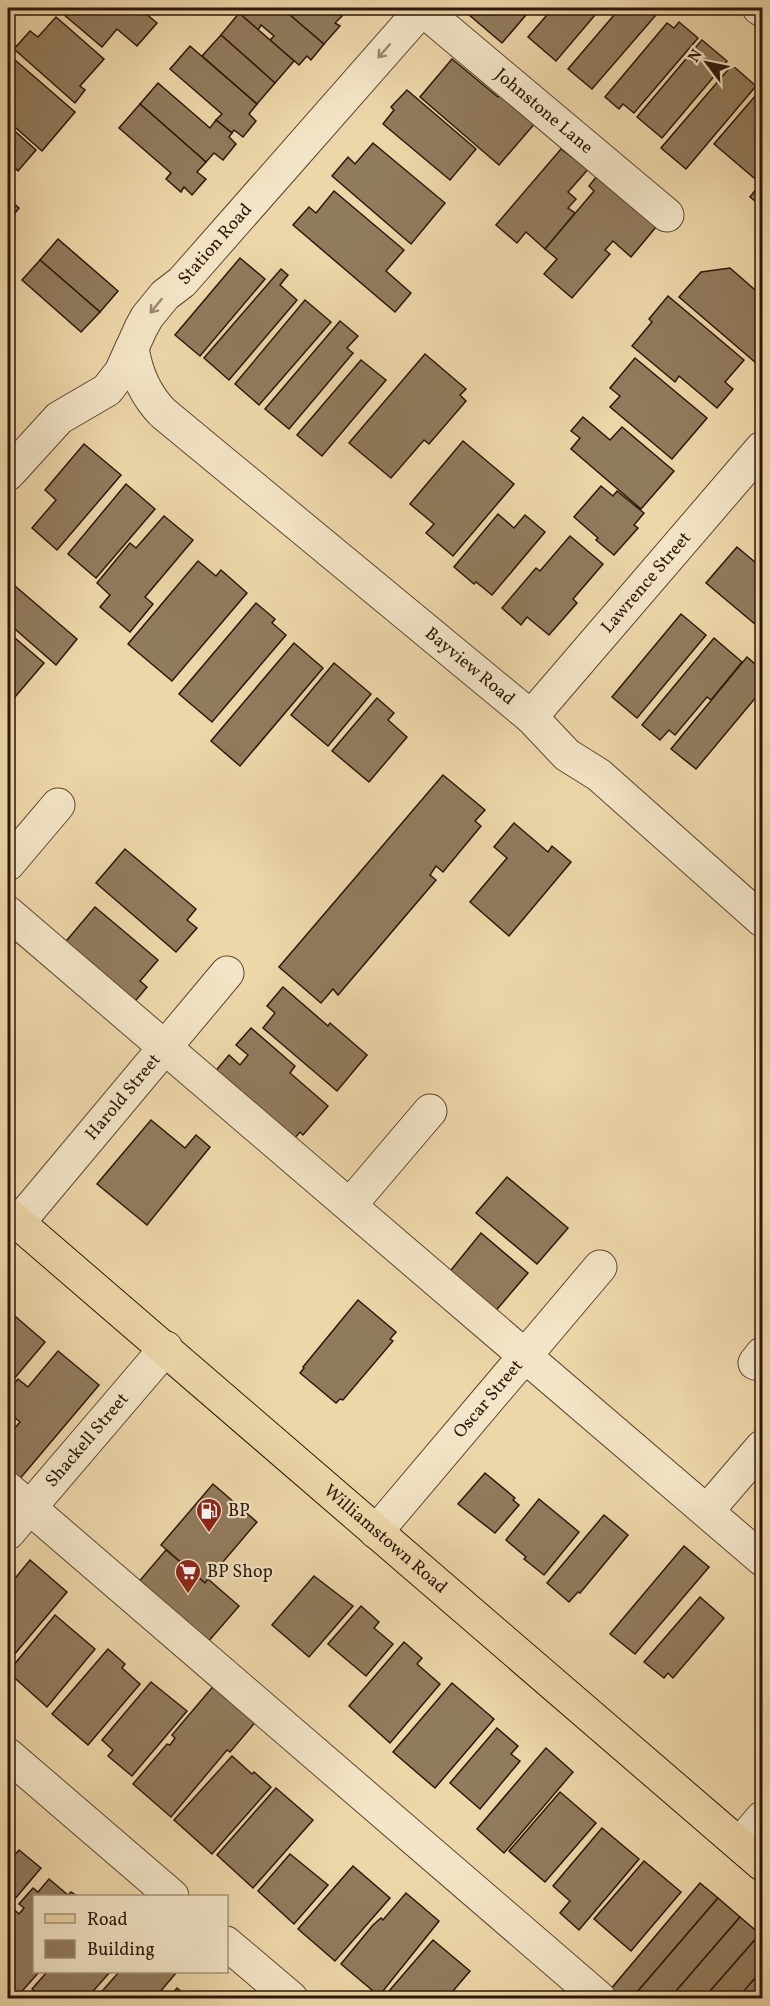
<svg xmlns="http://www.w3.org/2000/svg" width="770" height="2006" font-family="Vollkorn,serif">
  <rect width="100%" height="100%" fill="#edd7a9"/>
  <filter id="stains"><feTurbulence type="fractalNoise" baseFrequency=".00333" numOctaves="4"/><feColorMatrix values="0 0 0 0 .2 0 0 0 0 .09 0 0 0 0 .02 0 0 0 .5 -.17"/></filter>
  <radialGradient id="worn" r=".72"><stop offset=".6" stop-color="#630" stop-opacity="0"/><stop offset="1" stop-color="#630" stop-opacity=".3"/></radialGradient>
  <g fill="#917b5d" stroke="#2d170b" stroke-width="1.5">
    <polygon points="56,8 139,8 157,23 137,46 117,29 102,47"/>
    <polygon points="232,8 282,8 324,44 311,60 307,56 299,65 270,40 274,36 261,25 258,30"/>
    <polygon points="282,8 333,8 342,16 335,23 340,26 324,44"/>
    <polygon points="461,8 532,8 502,43"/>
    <polygon points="553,8 601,8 556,61 528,37"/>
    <polygon points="620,8 662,8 592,89 568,69"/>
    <polygon points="239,13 294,61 275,83 221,35"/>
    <polygon points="56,17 104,59 80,86 85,90 75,103 14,49 30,31 38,37"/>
    <polygon points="679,22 698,38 634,113 623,104 619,109 605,97 667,23 674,28"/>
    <polygon points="221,35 275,83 257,104 202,56"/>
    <polygon points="702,40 727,61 662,138 637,117"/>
    <polygon points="190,46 257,104 249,114 256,121 243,137 234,130 232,133 216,120 222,114 170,69"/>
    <polygon points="452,59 498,97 502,93 536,122 499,165 420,97"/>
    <polygon points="15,60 75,112 42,151 8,121 8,69"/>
    <polygon points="732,65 756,86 686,169 661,148"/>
    <polygon points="158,83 210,128 216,120 232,133 229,137 236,144 223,160 214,153 206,162 140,104"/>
    <polygon points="762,88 762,168 754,178 714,144"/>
    <polygon points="407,90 476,149 450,180 383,124 394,110 391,107"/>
    <polygon points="140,104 206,162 197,172 206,179 192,195 184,187 181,192 166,179 171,173 119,128"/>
    <polygon points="8,125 36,150 18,171 11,164 8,168"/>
    <polygon points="373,143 445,203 411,244 332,176 348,157 355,164"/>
    <polygon points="561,149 573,158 576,155 590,167 568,192 576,199 568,208 575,213 545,249 526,232 517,243 496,225"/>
    <polygon points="596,177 632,207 638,201 661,221 631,257 613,241 605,250 610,254 572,298 544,274 557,259 545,249 594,191 589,186"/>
    <polygon points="762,182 762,207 750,197"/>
    <polygon points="334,191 404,250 386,271 411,293 395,312 293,225 309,207 316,213"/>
    <polygon points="8,198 19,208 8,222"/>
    <polygon points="58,239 118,291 100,312 40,260"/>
    <polygon points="240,258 265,279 200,356 175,335"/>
    <polygon points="40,260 100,312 81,332 22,280"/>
    <polygon points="730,268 762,296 762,355 756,363 679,297 701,272"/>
    <polygon points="281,269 288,275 280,285 297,300 229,380 204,358"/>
    <polygon points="668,296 744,360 725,382 733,389 717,408 679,376 675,382 632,346 652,322 649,319"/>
    <polygon points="305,300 331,322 259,405 235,384"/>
    <polygon points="340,321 358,336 347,348 353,353 289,429 265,409"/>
    <polygon points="425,354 466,389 460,395 466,401 429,444 424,440 391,478 349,443"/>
    <polygon points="635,358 707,418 672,459 610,407 620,396 610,388"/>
    <polygon points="361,360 386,380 322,456 297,435"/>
    <polygon points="583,417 610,440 622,427 674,471 641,509 571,449 580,438 571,431"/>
    <polygon points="463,441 514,484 453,556 426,533 434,524 410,504"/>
    <polygon points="84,444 121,475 57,550 32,528 56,500 45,490"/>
    <polygon points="126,484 155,509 96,578 68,554"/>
    <polygon points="601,486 613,496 617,491 644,513 634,525 638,528 614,555 596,540 598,538 574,517"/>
    <polygon points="498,514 514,528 525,515 545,532 492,595 476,582 474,584 454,567"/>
    <polygon points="164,516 193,540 145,597 153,604 130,632 100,607 110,595 97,583 130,543 136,548"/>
    <polygon points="570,536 603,564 573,599 577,603 549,635 527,617 521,625 502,608 536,568 540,571"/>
    <polygon points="737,547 762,568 762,630 706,583"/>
    <polygon points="198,561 216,576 221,570 247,593 172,681 128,644"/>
    <polygon points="8,580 77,639 56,665 8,623"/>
    <polygon points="256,603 275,619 272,623 286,635 212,722 179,694"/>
    <polygon points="681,614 706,635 637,718 612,697"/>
    <polygon points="8,632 44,663 15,697 8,690"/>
    <polygon points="714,638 742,662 711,700 707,697 675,735 669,730 660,740 642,725"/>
    <polygon points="294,643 323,668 240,766 211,741"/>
    <polygon points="747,657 762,670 762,690 696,769 671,749"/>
    <polygon points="334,663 371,694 328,746 291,715"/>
    <polygon points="377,698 394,713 388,720 407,737 369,782 332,751"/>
    <polygon points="443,775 485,810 475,821 481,826 443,872 436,866 430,875 436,880 338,995 333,989 321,1003 279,967"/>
    <polygon points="514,823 548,852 552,846 571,862 509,936 470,902 507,858 494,847"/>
    <polygon points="125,849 196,909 187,920 197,928 176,952 96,883"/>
    <polygon points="95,907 158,960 140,981 147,987 132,1005 62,946"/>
    <polygon points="283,987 328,1026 330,1023 367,1055 337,1091 263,1028 275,1013 267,1006"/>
    <polygon points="251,1028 295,1066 290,1073 328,1106 303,1135 300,1132 289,1145 213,1074 229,1055 240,1065 248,1055 236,1045"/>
    <polygon points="151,1120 185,1148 196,1135 210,1147 147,1225 97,1184"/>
    <polygon points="507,1177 568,1228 537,1264 476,1213"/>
    <polygon points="481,1233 528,1273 493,1314 447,1275"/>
    <polygon points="358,1300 396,1332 390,1339 393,1341 343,1400 340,1399 336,1403 300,1373 304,1368 303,1367"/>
    <polygon points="9,1311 45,1342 8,1386 8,1312"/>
    <polygon points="58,1351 99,1385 13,1487 8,1482 8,1436 20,1422 8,1412 8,1391 18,1379 28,1387"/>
    <polygon points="485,1473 515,1498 513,1500 519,1505 495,1533 458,1504"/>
    <polygon points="213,1484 257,1522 205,1583 161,1545"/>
    <polygon points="539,1499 579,1532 544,1575 524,1559 526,1557 506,1540"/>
    <polygon points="604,1515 628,1535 580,1593 578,1592 569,1602 547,1583"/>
    <polygon points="684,1546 709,1567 635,1654 610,1634"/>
    <polygon points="166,1550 205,1583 208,1579 239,1606 207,1643 137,1584"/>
    <polygon points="30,1560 67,1592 8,1662 8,1587"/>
    <polygon points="314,1576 353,1606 309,1657 272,1625"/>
    <polygon points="700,1597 724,1618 673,1678 668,1673 664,1678 644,1662"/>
    <polygon points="361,1606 379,1622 374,1628 393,1644 366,1676 328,1644"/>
    <polygon points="55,1615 95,1649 47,1707 8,1672"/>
    <polygon points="404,1642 422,1658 417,1664 440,1684 390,1743 349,1706"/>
    <polygon points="108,1649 125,1664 122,1668 140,1684 88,1745 52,1714"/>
    <polygon points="151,1682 187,1711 132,1776 108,1756 113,1750 102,1740"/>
    <polygon points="216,1683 258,1719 230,1752 227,1750 171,1817 133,1784 167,1744 170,1745 175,1738 172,1735"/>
    <polygon points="452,1683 494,1719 435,1788 393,1752"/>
    <polygon points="497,1728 518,1746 511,1754 520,1761 480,1809 450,1783"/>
    <polygon points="546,1748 573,1772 504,1853 477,1829"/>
    <polygon points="232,1756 252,1774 254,1772 271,1787 212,1854 174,1820"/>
    <polygon points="276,1788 313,1820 253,1888 217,1855"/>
    <polygon points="560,1792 596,1823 545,1882 509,1851"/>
    <polygon points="602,1828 639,1859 579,1930 560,1913 570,1901 553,1886"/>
    <polygon points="19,1850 41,1868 8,1907 8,1853 13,1857"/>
    <polygon points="290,1854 328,1885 294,1924 258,1891"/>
    <polygon points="644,1861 681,1892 631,1951 594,1919"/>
    <polygon points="353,1866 390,1898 335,1961 298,1929"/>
    <polygon points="49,1879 68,1895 71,1892 77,1896 34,1896 34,1972 39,1972 16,1998 8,1998 8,1910 10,1906 19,1914 24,1908 19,1904 33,1888 38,1892"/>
    <polygon points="700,1883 718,1898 632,1998 620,1998 610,1990"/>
    <polygon points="406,1893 439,1921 379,1996 341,1964 373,1925 381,1918 383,1920"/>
    <polygon points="718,1898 740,1917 670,1998 632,1998"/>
    <polygon points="740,1917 760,1934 704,1998 670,1998"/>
    <polygon points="760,1934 762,1936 762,1970 738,1998 704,1998"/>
    <polygon points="433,1940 470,1971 447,1998 383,1998"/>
    <polygon points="762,1970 762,1998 738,1998"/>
    <polygon points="47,1972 110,1972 87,1998 43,1998 32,1989"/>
    <polygon points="119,1972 174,1972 176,1973 155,1998 96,1998"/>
    <polygon points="177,1988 189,1998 169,1998"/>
  </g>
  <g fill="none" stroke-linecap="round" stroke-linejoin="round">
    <defs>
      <g id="minor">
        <polyline points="759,8 762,10"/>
        <path id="s1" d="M422 9 667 215"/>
        <path id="s2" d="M132 348C136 373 146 396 163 413L531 717 567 755 599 775 762 920"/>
        <path id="s3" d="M8 474 59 418 107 390 121 372 141 328 147 317 165 295 182 282 423 8"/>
        <path id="s4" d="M531 717 762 448"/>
        <polyline points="8,864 58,805"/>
        <polyline points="8,913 762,1559"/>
        <polyline points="350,1205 430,1111"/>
        <path id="s5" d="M18 1223 227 973"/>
        <polyline points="755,1363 762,1354"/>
        <polyline points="8,1489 599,1998"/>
        <polyline points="707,1511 762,1447"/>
        <path id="s6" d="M376 1532 600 1267"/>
        <path id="s7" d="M8 1533 166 1348"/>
        <polyline points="8,1755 172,1896"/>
        <polyline points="740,1844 762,1818"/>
        <polyline points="226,1943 291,1998"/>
      </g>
      <g id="major">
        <path id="s8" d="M8 1214 762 1864"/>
      </g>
    </defs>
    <use href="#minor" stroke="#5d4732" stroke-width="35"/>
    <use href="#major" stroke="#2d170b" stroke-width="35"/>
    <use href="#minor" stroke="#f3e5c7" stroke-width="33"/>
    <use href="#major" stroke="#edd7a9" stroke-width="33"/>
  </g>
  <defs><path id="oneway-shaft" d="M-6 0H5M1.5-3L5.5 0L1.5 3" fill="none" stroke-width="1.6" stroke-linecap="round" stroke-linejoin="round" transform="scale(1.5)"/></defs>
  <g stroke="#9a8872">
    <use href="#oneway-shaft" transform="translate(384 51) rotate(131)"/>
    <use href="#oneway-shaft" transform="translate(156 306) rotate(129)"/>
  </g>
  <defs>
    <symbol id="fuel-pin" viewBox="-11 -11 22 30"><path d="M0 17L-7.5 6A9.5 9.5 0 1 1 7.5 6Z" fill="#8f2418" stroke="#f3e5c7"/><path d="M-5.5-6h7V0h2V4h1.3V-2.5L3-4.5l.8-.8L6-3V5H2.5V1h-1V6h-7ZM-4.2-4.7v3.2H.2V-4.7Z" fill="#fff"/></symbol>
    <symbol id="supermarket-pin" viewBox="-11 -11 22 30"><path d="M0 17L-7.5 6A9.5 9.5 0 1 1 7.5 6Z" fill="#8f2418" stroke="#f3e5c7"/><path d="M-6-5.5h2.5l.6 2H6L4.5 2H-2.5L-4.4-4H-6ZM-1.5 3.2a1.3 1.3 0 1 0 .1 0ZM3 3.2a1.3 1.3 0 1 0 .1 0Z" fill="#fff"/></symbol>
  </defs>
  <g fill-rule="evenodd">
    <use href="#fuel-pin" x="194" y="1496" width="30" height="40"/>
    <use href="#supermarket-pin" x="173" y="1557" width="30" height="40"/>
  </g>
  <g text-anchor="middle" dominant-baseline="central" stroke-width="4.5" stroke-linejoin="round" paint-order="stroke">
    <g font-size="18" fill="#2d170b" stroke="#f3e5c7">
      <text stroke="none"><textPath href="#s1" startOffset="159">Johnstone Lane</textPath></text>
      <text stroke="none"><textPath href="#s3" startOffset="315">Station Road</textPath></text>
      <text stroke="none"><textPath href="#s4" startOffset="177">Lawrence Street</textPath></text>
      <text stroke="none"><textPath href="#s2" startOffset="471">Bayview Road</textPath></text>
      <text stroke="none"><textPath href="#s5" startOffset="164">Harold Street</textPath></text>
      <text stroke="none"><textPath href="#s6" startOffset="174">Oscar Street</textPath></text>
      <text stroke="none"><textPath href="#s7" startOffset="122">Shackell Street</textPath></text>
      <text stroke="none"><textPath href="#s8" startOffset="498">Williamstown Road</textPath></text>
    </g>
    <g font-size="18" fill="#2d170b" stroke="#f3e5c7" text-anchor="start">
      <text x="228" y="1511">BP</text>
      <text x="207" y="1572">BP Shop</text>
    </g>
  </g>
  <rect width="770" height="2006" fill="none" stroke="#edd7a9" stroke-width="30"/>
  <rect x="9" y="9" width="752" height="1988" fill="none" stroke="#2d170b" stroke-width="3"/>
  <rect x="15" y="15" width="740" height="1976" fill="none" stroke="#2d170b" stroke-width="1.5"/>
  <rect x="33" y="1895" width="195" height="78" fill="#f3e5c7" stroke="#a4937c" stroke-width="1.5"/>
  <rect x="45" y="1914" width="30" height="9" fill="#edd7a9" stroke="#a4937c" stroke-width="1.5"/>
  <text x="87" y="1925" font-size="18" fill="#2d170b">Road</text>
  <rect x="45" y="1940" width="30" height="18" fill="#917b5d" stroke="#a4937c" stroke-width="1.5"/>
  <text x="87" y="1955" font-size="18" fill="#2d170b">Building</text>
  <g transform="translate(707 63) rotate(302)" stroke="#f3e5c7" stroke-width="4.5" paint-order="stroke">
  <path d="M0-4.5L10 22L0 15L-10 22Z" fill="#2d170b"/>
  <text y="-9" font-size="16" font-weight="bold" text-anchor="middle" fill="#2d170b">N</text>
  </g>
  <rect width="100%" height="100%" filter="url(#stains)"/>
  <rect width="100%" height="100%" fill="url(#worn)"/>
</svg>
